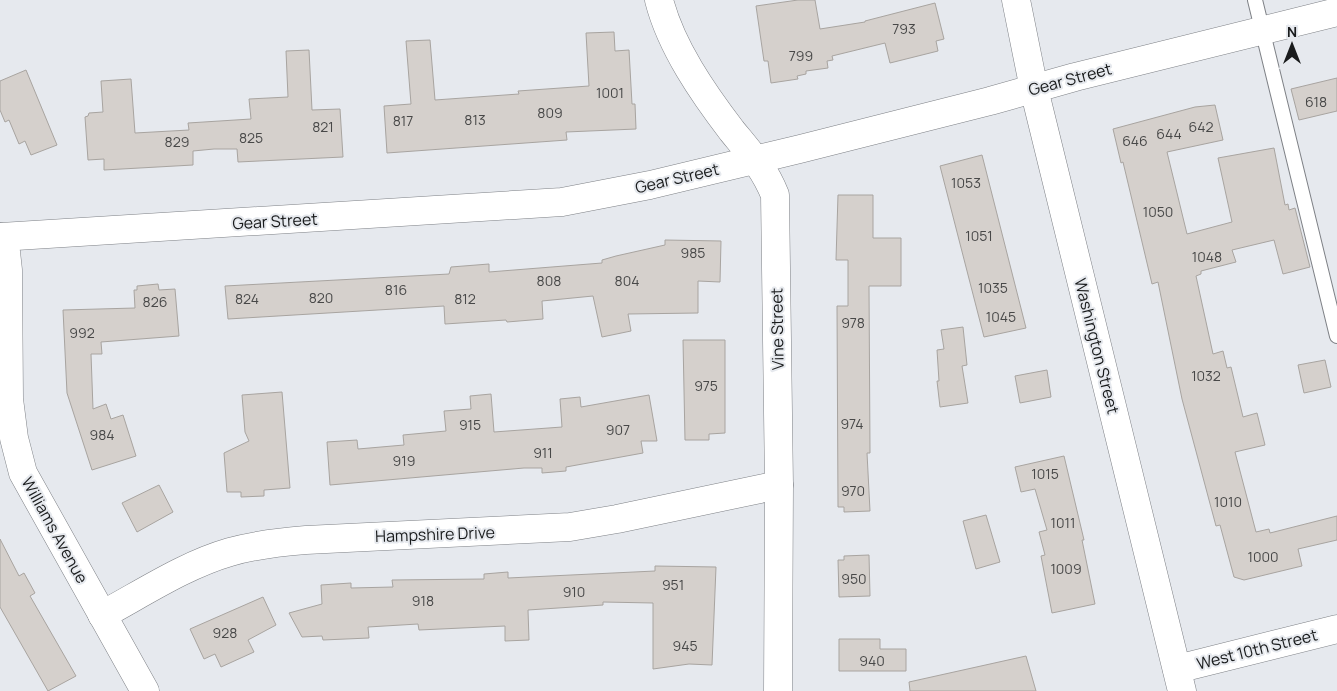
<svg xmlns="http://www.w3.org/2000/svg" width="1337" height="691" font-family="Manrope,sans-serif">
  <rect width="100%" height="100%" fill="#e6e9ee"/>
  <g fill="#d5d0cc" stroke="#a8a4a0">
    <polygon points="798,0 815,0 820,29 865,22 865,21 935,3 944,39 936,41 938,51 890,63 885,43 832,56 833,60 827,61 828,68 806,71 806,74 797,76 798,79 771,83 768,61 764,61 756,6"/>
    <polygon points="614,32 615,51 629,50 632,104 635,104 636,129 566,132 567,140 387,153 384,106 411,104 406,41 430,40 435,100 519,94 518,91 589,86 586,33"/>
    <polygon points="309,50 312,110 340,109 343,157 238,162 237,149 214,149 193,151 193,165 104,170 104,159 88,160 85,117 88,116 89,113 103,112 101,81 131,79 135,133 189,130 188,123 251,119 249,99 288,97 286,51"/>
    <polygon points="26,70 57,145 31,155 25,141 19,144 9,120 5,122 0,110 0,81"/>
    <polygon points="1337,78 1337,111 1299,120 1291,89"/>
    <polygon points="1215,105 1223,140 1167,152 1187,234 1232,222 1218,158 1274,148 1285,205 1288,204 1289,210 1295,208 1310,267 1283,274 1274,240 1232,250 1236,262 1201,271 1201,274 1196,276 1213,354 1223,351 1227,368 1231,367 1243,417 1257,413 1265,445 1235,452 1256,532 1269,529 1270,533 1337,516 1337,540 1298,549 1302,566 1244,580 1234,577 1220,525 1216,526 1182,399 1158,282 1152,284 1123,162 1121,163 1113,129 1195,107"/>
    <polygon points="982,155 1026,328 984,337 940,166"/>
    <polygon points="838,195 873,195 873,238 901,238 901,286 869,286 870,453 867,453 870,511 844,512 844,507 838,507 837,306 848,306 848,260 836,260"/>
    <polygon points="665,240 721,241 720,282 698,281 698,313 628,314 631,331 602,337 593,296 542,301 543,319 507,322 506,320 445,324 444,306 228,319 225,286 449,274 451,267 489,264 489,272 602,263 602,260 616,256 665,245"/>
    <polygon points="158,284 159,290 175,289 179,336 101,342 102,354 91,354 93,409 106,404 111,419 123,415 136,456 92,470 67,393 63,310 135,308 134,290 137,290 137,286"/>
    <polygon points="963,327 967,365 962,366 968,403 940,407 937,381 939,381 937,350 944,349 941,330"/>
    <polygon points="683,340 725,340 725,433 709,434 709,440 685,440"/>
    <polygon points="1325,360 1331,387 1304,393 1298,365"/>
    <polygon points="1047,370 1051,397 1020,403 1015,376"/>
    <polygon points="282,392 290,488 264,490 264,496 241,497 241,492 227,492 224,453 249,441 245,432 242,395"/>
    <polygon points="491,394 494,432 562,427 560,399 580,397 581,407 649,395 657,441 641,441 643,453 566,467 566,471 542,473 542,468 524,468 330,485 327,442 357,440 358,449 404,445 403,435 446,431 444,411 471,409 470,396"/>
    <polygon points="1064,456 1084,540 1082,540 1095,604 1052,613 1041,556 1045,555 1039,532 1047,530 1035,489 1021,492 1015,467"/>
    <polygon points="159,485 173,512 137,532 122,503"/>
    <polygon points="986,515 1000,562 976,569 963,521"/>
    <polygon points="0,539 19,576 24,573 35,593 30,596 76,676 48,691 0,607"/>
    <polygon points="869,555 870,596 839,597 838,560 844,560 844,556"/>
    <polygon points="655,566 716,567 712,665 689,664 653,669 653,603 603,602 603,605 528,610 529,640 505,641 505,626 419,630 418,624 368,627 369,638 323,640 322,636 302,637 289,613 322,604 321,585 351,583 351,588 393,587 392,580 484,579 484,574 508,572 508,578 655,571"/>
    <polygon points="263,597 276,625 248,640 254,652 221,667 215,654 204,659 190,629"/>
    <polygon points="839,639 880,639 880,649 906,649 906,671 839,671"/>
    <polygon points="1026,656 1036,691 910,691 909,682"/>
  </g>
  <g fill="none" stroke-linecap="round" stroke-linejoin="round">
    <defs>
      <polyline id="service" points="1255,0 1337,336"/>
      <g id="minor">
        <path d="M659 0C671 47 703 93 732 131 750 153 764 168 775 195L779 485 778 691"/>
        <polyline points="1016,0 1034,89 1182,691"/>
        <polyline points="0,237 562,202 650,185 800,149 990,101 1075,77 1337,12"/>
        <polyline points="0,237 6,252 8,270 9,399 14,438 23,473 145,691"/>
        <path d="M102 615C143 593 185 565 230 552 255 545 280 542 306 540L570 527 617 519 779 485"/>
        <polyline points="1177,669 1337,629"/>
      </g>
    </defs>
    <use href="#service" stroke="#7e8186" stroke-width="16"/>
    <use href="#minor" stroke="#7e8186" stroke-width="29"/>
    <use href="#service" stroke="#fff" stroke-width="14"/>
    <use href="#minor" stroke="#fff" stroke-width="28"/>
  </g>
  <g text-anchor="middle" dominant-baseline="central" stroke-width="4" stroke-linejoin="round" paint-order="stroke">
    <g font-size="14" fill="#484848">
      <text x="904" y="28">793</text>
      <text x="801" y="55">799</text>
      <text x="610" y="92">1001</text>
      <text x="1316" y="101">618</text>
      <text x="550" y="112">809</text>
      <text x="475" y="119">813</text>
      <text x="403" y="120">817</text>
      <text x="323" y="126">821</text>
      <text x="1201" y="126">642</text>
      <text x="1169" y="133">644</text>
      <text x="251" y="137">825</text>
      <text x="1135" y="140">646</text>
      <text x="177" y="141">829</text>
      <text x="966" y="182">1053</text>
      <text x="1158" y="211">1050</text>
      <text x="979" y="235">1051</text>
      <text x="693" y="252">985</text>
      <text x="1207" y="256">1048</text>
      <text x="549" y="280">808</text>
      <text x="627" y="280">804</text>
      <text x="993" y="287">1035</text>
      <text x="396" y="289">816</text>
      <text x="321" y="297">820</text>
      <text x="247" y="298">824</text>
      <text x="465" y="298">812</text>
      <text x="155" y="301">826</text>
      <text x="1001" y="316">1045</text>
      <text x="853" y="322">978</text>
      <text x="82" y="332">992</text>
      <text x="1206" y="375">1032</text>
      <text x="706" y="385">975</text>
      <text x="852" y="423">974</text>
      <text x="470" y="424">915</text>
      <text x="618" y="429">907</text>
      <text x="102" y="434">984</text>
      <text x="543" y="452">911</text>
      <text x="404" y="460">919</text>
      <text x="1045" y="473">1015</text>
      <text x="853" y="490">970</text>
      <text x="1228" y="501">1010</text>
      <text x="1063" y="522">1011</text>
      <text x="1263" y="556">1000</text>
      <text x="1066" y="568">1009</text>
      <text x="854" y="578">950</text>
      <text x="673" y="584">951</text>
      <text x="574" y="591">910</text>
      <text x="423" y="600">918</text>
      <text x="225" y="632">928</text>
      <text x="685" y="645">945</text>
      <text x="872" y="660">940</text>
    </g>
    <g font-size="16" fill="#191b1c" stroke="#e6e9ee">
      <text transform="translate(1070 79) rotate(-15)">Gear Street</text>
      <text transform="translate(677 178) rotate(-13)">Gear Street</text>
      <text transform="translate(275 221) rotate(-3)">Gear Street</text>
      <text transform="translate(777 329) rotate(-91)">Vine Street</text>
      <text transform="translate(1097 346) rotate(76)">Washington Street</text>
      <text transform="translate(55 530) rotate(61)">Williams Avenue</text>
      <text transform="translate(435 534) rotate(-2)">Hampshire Drive</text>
      <text transform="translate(1257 649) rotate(-14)">West 10th Street</text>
    </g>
  </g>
  <g transform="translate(1292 45)" stroke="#e6e9ee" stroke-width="4" paint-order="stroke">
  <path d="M0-4L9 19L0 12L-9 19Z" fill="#191b1c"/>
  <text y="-8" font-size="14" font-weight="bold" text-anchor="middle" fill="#191b1c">N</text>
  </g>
</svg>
